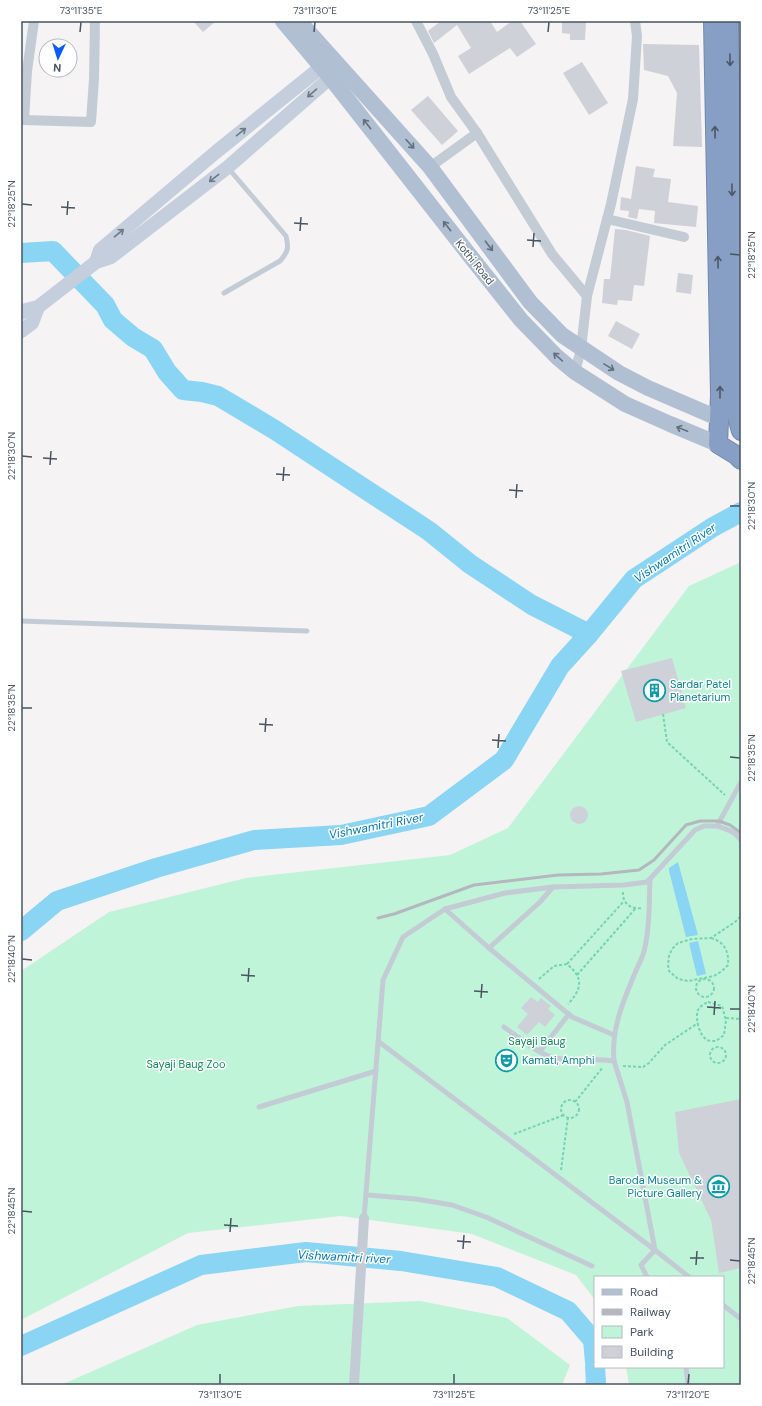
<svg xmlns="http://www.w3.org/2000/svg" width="762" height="1406" font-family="'DM Sans',sans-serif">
  <rect width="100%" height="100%" fill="#f5f3f3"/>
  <g fill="#c0f4d9">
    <polygon points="741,562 741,1385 629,1385 626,1367 723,1367 723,1277 595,1277 595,1300 576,1275 472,1234 341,1216 188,1233 21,1320 21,971 109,912 246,878 450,855 508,828 689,586"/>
    <polygon points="420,1301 507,1318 570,1365 562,1385 61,1385 197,1325 298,1306"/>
  </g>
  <g fill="#8ad4f4">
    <polygon points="678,862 698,935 686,937 669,871 669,868"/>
    <polygon points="698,941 706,974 697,976 689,943"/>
  </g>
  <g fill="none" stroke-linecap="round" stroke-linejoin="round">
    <g stroke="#8ad4f4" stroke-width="20">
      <polyline points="21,253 53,251 105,305 113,320 133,337 153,349 167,372 183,390 202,392 218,396 275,430 429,531 470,564 532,605 589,634"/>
      <polyline points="21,931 57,901 156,868 254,840 341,835 429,816 504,760 560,666 589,634 634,579 713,527 741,512"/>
      <polyline points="21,1346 201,1265 306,1252 401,1261 497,1277 568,1311 593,1340 595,1362"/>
      <polyline points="595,1385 596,1382 595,1367"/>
    </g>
  </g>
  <g fill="#ced1d8">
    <polygon points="193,21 216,21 203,32"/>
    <polygon points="441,21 490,21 497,32 512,21 520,21 536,44 517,57 510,48 469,74 458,56 471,48 457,25 434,43 428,31"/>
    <polygon points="562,21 586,21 585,40 570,40 570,34 562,33"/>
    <polygon points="643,44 699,45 702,147 673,146 677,93 668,76 644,70"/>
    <polygon points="582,62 608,103 589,115 563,73"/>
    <polygon points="428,96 458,131 442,145 411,110"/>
    <polygon points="636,166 655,169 653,177 671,179 668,202 698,206 696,227 654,223 655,211 639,209 637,219 628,217 629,211 620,210 621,197 631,199"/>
    <polygon points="615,229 626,230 650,236 644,286 634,285 632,301 618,300 617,305 602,303 604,279 610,279"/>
    <polygon points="678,273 693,275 691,294 676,292"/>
    <polygon points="616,321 640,334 632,349 608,336"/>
    <polygon points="672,658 686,708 636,722 621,671"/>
    <circle cx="579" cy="815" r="9"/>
    <polygon points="531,997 538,1002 541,998 551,1006 548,1009 555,1015 545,1027 539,1022 527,1035 517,1027 528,1014 521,1008"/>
    <polygon points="741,1099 741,1268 719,1273 711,1220 679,1153 675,1112"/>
  </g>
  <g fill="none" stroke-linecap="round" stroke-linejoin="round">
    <defs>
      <g id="highway">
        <polyline points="713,21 720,395 718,444 736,455 741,460"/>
        <polyline points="729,21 736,393 737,417 741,431"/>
      </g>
    </defs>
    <use href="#highway" stroke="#728ab0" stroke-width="20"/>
    <g stroke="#74d5ae" stroke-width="2" stroke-dasharray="3 2" stroke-linecap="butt">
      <polyline points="663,714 667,742 725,795"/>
      <path d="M623 892C622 903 631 910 642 908"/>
      <path d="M711 938C725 942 729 952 728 965L722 971 714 976 688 981 678 979 669 971 668 965 669 956 672 949 678 943 692 939 711 938 735 922 741 916"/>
      <polyline points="567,964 624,901"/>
      <polyline points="577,975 636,908"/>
      <path d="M539 979 554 966 567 964C584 978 582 989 568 1004"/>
      <circle cx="705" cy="988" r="9"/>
      <path d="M708 1002 722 1006 726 1020 724 1035 716 1041C713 1041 709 1041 707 1040 699 1035 695 1018 698 1010 700 1006 704 1004 708 1002Z"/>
      <polyline points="726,1018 741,1019"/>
      <circle cx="718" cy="1055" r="8"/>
      <polyline points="623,1066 643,1067 649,1063 665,1045 698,1023"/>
      <circle cx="570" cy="1109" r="9"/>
      <polyline points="575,1102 603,1067"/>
      <polyline points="514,1134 564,1115"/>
      <polyline points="561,1170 568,1117"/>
    </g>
    <g stroke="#c3cbd5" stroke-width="5">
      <path d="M224 293 280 261C288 252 289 248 286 236L229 169"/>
      <polyline points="21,621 307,631"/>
      <path d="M717 826C726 829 737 832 741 841"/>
      <polyline points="445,909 489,948 572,1017 614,1035"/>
      <polyline points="489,948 540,902 553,887"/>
      <path d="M504 1027C517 1036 541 1056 555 1058 574 1062 595 1058 614 1061L627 1102 655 1250 641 1265 647 1277"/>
      <polyline points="379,1042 655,1250 689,1277"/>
      <polyline points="540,1051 569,1014"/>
      <path d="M614 1061C611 1029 623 1002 635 973 638 965 644 956 645 947 650 925 649 902 650 880"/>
      <polyline points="259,1107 376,1071"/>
      <polyline points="367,1195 416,1199 452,1205 486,1217 592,1266"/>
      <polyline points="364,1218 383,980 403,937 445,909 505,893 553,887 624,885 647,882 695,830 704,826 717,826 741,782"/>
      <polyline points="723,1305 741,1319"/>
      <polyline points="686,1367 688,1385"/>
    </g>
    <g stroke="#c3cbd5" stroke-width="10">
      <polyline points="34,21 27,71 24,120 91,122 94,79 95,21"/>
      <polyline points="416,21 433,54 451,97 477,133 430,167"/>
      <polyline points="477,133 552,254 587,296"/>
      <polyline points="607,219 684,237"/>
      <polyline points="575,372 581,349 587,296 611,204 633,99 637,36 635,21"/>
      <polyline points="354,1385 364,1218"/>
    </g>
    <g stroke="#c4cedc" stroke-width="14">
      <polyline points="96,262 100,250 216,152 330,60"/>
      <polyline points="21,313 26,310 38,307 96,262 111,257 228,167 338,71"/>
      <polyline points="21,331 32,323 38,307"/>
    </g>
    <g stroke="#b1bfd3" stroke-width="16">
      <polyline points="283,21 330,77 467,252 521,320 557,357 575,372 625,404 670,424 718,444"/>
      <polyline points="299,21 430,167 530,302 562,335 619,373 648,388 720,419"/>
    </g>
    <use href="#highway" stroke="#879fc4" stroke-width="18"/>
    <polyline stroke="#b4b7bd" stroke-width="3" points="378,918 394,914 474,885 558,875 601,874 639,870 654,860 686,825 700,821 719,821 730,825 741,833"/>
  </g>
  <defs><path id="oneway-shaft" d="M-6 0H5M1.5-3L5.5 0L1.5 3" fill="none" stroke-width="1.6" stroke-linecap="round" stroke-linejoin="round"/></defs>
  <g stroke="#4b5867">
    <use href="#oneway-shaft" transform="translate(730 60) rotate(89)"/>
    <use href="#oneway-shaft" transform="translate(715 132) rotate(-91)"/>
    <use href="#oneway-shaft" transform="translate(732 190) rotate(89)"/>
    <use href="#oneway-shaft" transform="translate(718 262) rotate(-91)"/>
    <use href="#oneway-shaft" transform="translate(720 392) rotate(-90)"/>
  </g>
  <g stroke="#6d7987">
    <use href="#oneway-shaft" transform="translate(312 93) rotate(139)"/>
    <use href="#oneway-shaft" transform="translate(241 132) rotate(-39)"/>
    <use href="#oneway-shaft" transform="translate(214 178) rotate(142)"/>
    <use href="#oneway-shaft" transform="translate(119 233) rotate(-40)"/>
  </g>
  <g stroke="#626f7e">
    <use href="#oneway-shaft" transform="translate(367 124) rotate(-128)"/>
    <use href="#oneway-shaft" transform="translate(410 144) rotate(48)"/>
    <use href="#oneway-shaft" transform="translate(447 226) rotate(-128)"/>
    <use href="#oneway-shaft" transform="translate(489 246) rotate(53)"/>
    <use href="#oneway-shaft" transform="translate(558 357) rotate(-138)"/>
    <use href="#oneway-shaft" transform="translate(609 367) rotate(32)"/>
    <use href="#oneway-shaft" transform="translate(682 429) rotate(-158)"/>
  </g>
  <path fill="none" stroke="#485462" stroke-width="1.5" d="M80 32 81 22M314 32 315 22M548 32 549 22M22 204 32 205M61 207 75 208M67 215 68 201M294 223 308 224M300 231 301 217M527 240 541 241M533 247 534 233M730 254 740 255M22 456 32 457M43 458 57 459M50 465 51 451M276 474 290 475M283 481 284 467M509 490 523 491M516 498 517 484M730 506H740M22 708H32M259 724 273 725M265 732 266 718M492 740 506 741M498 748 499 734M730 757 740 758M22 959 32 960M241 975 255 976M248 982 249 968M474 991 488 992M481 998 482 984M707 1007 721 1008M730 1009H740M714 1015 715 1001M22 1211 32 1212M224 1225 238 1226M230 1232 231 1218M457 1241 471 1242M463 1249 464 1235M690 1258H704M730 1260 740 1261M696 1265 697 1251M220 1384V1374M454 1384V1374M688 1384 689 1374"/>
  <defs>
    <symbol id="building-ring" viewBox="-11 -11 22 22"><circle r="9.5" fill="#fff" stroke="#0f9aa8" stroke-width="1.5"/><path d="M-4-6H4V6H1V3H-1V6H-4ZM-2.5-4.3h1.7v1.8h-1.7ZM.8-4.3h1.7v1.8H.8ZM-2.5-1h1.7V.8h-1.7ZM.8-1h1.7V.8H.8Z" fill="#0f9aa8"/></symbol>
    <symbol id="theatre-ring" viewBox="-11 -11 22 22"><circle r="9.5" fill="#fff" stroke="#0f9aa8" stroke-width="1.5"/><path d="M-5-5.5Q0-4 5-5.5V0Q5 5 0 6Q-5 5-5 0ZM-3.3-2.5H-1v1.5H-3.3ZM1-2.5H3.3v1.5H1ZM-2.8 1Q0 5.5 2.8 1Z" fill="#0f9aa8"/></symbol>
    <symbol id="museum-ring" viewBox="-11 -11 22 22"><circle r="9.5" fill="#fff" stroke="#0f9aa8" stroke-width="1.5"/><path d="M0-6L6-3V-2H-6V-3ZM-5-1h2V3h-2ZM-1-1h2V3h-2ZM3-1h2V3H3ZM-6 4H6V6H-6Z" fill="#0f9aa8"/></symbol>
  </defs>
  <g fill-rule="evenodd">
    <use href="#building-ring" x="642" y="678" width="25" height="25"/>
    <use href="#theatre-ring" x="494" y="1048" width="25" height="25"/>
    <use href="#museum-ring" x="706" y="1174" width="25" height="25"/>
  </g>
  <g text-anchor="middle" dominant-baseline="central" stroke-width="3" stroke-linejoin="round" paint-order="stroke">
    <g font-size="11" fill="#485462" stroke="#fff">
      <text transform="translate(475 262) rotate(51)">Kothi Road</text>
    </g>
    <g font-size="11" fill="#0d838f" stroke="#fff" text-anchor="start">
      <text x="670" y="684">Sardar Patel<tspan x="670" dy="13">Planetarium</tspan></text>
      <text x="522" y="1060">Kamati, Amphi</text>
      <text x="702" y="1180" text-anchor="end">Baroda Museum &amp;<tspan x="702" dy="13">Picture Gallery</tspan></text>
    </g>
    <g font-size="11" fill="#108756" stroke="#fff">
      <text x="537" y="1041">Sayaji Baug</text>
      <text x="186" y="1064">Sayaji Baug Zoo</text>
    </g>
    <g font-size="12" font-style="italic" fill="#0279ac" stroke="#fff">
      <text transform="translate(675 553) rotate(-34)">Vishwamitri River</text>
      <text transform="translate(376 826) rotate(-11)">Vishwamitri River</text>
      <text transform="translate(344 1257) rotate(3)">Vishwamitri river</text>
    </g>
  </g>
  <rect width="762" height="1406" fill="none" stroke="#ffffff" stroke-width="44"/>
  <rect x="594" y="1276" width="130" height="92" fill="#ffffff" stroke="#b6bbc0"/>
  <rect x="602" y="1289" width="20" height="6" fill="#b1bfd3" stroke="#b6bbc0"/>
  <text x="630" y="1296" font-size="12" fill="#485462">Road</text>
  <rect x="602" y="1309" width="20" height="6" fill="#b4b7bd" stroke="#b6bbc0"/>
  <text x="630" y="1316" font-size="12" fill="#485462">Railway</text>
  <rect x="602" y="1326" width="20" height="12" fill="#c0f4d9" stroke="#b6bbc0"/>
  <text x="630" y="1336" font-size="12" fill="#485462">Park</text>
  <rect x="602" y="1346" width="20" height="12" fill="#ced1d8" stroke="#b6bbc0"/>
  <text x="630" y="1356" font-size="12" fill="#485462">Building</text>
  <g transform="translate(58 58) rotate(184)"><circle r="19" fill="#ffffff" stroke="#b6bbc0"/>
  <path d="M0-3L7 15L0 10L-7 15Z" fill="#0c5df5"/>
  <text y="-6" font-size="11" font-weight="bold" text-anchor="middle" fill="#485462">N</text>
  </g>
  <rect x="22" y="22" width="718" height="1362" fill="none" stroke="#485462" stroke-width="1.5"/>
  <g font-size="10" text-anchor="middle" fill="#485462">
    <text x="81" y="14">73°11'35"E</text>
    <text x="315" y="14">73°11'30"E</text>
    <text x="549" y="14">73°11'25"E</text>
    <text transform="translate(11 204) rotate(-90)" y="4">22°18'25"N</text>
    <text transform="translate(751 255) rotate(-90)" y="4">22°18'25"N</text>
    <text transform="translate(11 456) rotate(-90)" y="4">22°18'30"N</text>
    <text transform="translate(751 506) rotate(-90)" y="4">22°18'30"N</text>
    <text transform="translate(11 708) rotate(-90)" y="4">22°18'35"N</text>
    <text transform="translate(751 758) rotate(-90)" y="4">22°18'35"N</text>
    <text transform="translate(11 959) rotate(-90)" y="4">22°18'40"N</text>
    <text transform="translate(751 1009) rotate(-90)" y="4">22°18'40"N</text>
    <text transform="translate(11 1211) rotate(-90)" y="4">22°18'45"N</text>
    <text transform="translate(751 1261) rotate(-90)" y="4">22°18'45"N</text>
    <text x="220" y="1398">73°11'30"E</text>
    <text x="454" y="1398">73°11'25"E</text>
    <text x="688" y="1398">73°11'20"E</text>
  </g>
</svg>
